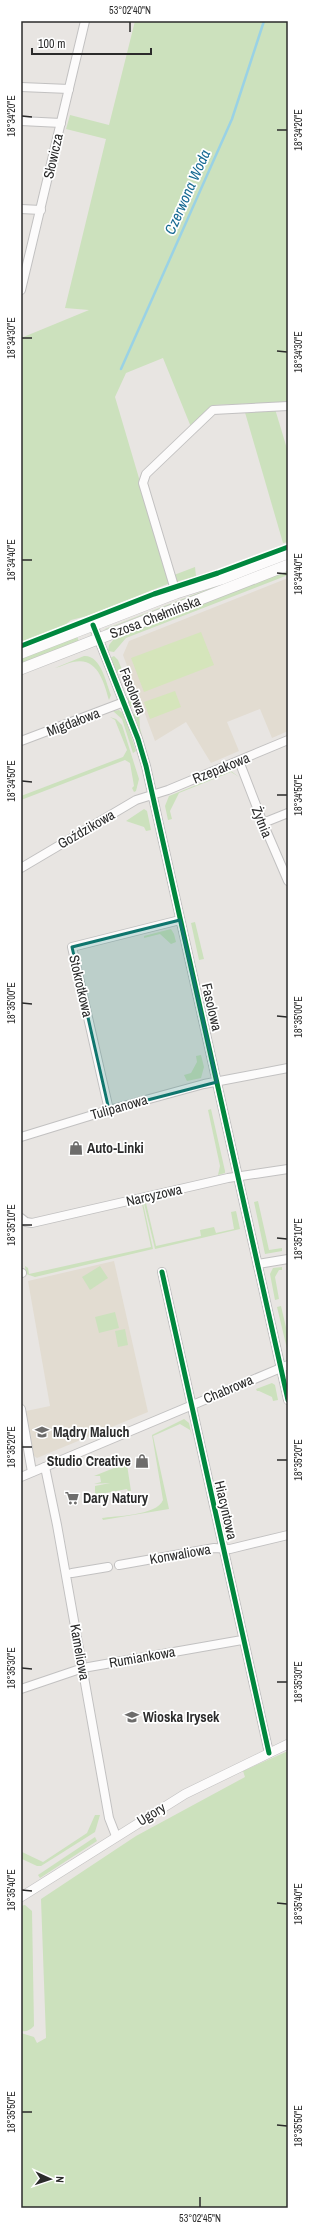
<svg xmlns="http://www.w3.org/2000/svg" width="309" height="2229" font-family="'Archivo Narrow',sans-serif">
  <rect width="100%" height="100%" fill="#e8e5e2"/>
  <g fill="#e2dcd1">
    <polygon points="288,578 288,731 272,738 260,709 227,722 239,751 211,763 186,722 155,741 123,655 129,641"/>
    <polygon points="114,1261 148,1412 37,1458 34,1456 26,1411 50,1406 28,1281"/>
  </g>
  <g fill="#cce1bd">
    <polygon points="135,21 288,21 288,402 213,405 191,427 163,358 126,373 115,397 170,583 87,616 71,620 65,625 21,642 21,338 89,310 65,308 106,139 66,129 70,115 109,125"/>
    <polygon points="244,409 275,409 288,452 288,542 283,543"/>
    <polygon points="288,558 288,560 104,630 105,629"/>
    <polygon points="195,567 196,576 176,582 174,575"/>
    <polygon points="288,570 288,575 126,638 114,652 108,651 109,645 114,639"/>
    <polygon points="77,636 79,642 21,665 21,658"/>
    <path d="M84 656C101 655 106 683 111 695L109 700C104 683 98 656 73 662 67 663 61 667 55 668Z"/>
    <polygon points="114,656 118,660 139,712 140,728 149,762 147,762 132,715 138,713 135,705 129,707 126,699 131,696 122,671 116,673 110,658"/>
    <polygon points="119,710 124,714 136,751 133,753 122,719 113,711"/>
    <polygon points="110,717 116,719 122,725 139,779 136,791 134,792 132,788 134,786 130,763 125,760 21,800 21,796 123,757 127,750 115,720"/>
    <polygon points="231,771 239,777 231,772 179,793 170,811 172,819 168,820 165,806 169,796"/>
    <polygon points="144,809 147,811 151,830 146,831 144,827 126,821"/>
    <polygon points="195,922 204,959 199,960 191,923"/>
    <polygon points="171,929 174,934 176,942 171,944 160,934 144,938 144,936"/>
    <polygon points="201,1055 204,1067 201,1078 187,1081 184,1075 191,1073 197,1062 196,1056"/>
    <polygon points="211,1109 225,1171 225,1173 218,1175 220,1166 208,1110"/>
    <polygon points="258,1201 269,1250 282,1248 282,1251 265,1254 254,1202"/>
    <polygon points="149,1202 146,1203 156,1246 201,1236 200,1230 214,1227 216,1233 234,1229 231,1212 236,1211 240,1229 155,1249 144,1203"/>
    <polygon points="143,1203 153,1249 35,1277 26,1274 25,1266 28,1268 29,1274 151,1247 142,1204 138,1204"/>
    <polygon points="100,1266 108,1278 90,1290 82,1277"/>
    <polygon points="282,1267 282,1270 279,1270 275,1277 279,1299 275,1300 270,1274 273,1268"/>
    <polygon points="281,1306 288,1336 288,1353 277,1307"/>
    <polygon points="115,1312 119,1328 99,1333 95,1317"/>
    <polygon points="125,1329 128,1345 118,1347 115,1331"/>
    <polygon points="272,1383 275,1385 278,1400 273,1401 272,1397 259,1391 257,1391 256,1389"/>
    <path d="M184 1419 189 1423 192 1436 190 1430 180 1424 153 1436 169 1509 103 1520 102 1518C113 1516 157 1516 163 1500L152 1435Z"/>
    <polygon points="126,1458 131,1491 128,1491 127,1489 95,1495 95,1486 110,1483 94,1484 101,1482 100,1476 94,1476 124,1464 123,1459"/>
    <polygon points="288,1751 288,2208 21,2208 21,2033 34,2037 37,2043 46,2038 41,1899 136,1836 245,1777 243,1771"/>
    <polygon points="95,1815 100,1815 95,1832 41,1866 37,1866 22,1859 21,1847 22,1852 43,1862 87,1833"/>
    <polygon points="95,1837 97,1841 40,1878 38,1875"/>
    <path d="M25 1905 32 1911 34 2026C30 2030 27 2032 21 2031V1906Z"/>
  </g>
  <g fill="#d5e5bb">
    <polygon points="201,632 214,665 144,692 131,658"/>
    <polygon points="175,691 181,707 150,719 144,702"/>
  </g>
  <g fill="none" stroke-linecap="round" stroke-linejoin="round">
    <polyline stroke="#9ad2e5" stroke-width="2.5" points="121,369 232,119 264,21"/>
    <defs>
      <g id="minor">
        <polyline points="21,87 69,89"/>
        <polyline points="21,121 61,123"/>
        <polyline points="21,209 41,210"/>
        <polyline points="21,290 85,21"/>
        <polyline points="176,593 143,483 146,474 213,410 288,406"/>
        <polyline points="93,625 138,739 146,766 288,1400"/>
        <polyline points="21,741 124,702"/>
        <polyline points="239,761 263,823 288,881"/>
        <polyline points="263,823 288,813"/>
        <polyline points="21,868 136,800 168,790 288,740"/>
        <polyline points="109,1110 72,947 180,920"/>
        <polyline points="21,1137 109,1110 204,1084 288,1068"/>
        <polyline points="21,1218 26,1222 32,1223 228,1178 288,1169"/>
        <polyline points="258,1264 288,1259"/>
        <polyline points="162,1272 269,1753"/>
        <polyline points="21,1273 22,1273"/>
        <polyline points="21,1409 32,1472"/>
        <polyline points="45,1467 57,1525 109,1818 116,1836"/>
        <polyline points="21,1477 288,1365"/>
        <polyline points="119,1565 214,1548 230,1549 288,1535"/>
        <polyline points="72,1573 108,1567"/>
        <polyline points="21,1689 83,1668 242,1640"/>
      </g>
      <polyline id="tertiary" points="21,1897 185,1794 288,1744"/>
      <g id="secondary">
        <polyline points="21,653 176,593 221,579 288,553"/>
        <polyline points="21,669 288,565"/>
      </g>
    </defs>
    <use href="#minor" stroke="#c2c1c1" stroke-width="10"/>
    <use href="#tertiary" stroke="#c2c1c1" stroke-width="10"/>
    <use href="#secondary" stroke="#c2c1c1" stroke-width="12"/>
    <use href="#minor" stroke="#fcfbfb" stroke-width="8"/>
    <use href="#tertiary" stroke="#fcfbfb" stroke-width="9"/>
    <use href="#secondary" stroke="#fcfbfb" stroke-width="11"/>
    <defs>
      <g id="cycleway">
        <polyline points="93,625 138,739 146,766 288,1400"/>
        <polyline points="21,646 154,594 218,573 288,547"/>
        <polyline points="162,1272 269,1753"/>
      </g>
    </defs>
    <use href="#cycleway" stroke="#fff" stroke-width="8"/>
    <use href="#cycleway" stroke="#00873e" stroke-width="5"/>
  </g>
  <path fill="#0f766e" fill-opacity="0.2" stroke="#0f766e" stroke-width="3" stroke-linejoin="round" d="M180 920 217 1082 109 1110 72 947Z"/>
  <path fill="none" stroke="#2b2b2b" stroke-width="1.5" d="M130 32V22M22 116 32 117M277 130H287M22 338H32M277 351 287 352M22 560H32M277 573 287 574M22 781 32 782M277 795H287M22 1003 32 1004M277 1016 287 1017M22 1225H32M277 1238 287 1239M22 1447H32M277 1460H287M22 1668 32 1669M277 1682H287M22 1890 32 1891M277 1903 287 1904M22 2112H32M277 2125 287 2126M200 2207V2197"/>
  <defs>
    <symbol id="shop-bare" viewBox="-9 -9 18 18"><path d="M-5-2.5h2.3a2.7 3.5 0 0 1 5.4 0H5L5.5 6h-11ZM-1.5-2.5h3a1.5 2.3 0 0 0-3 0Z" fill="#6d6c6b" stroke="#fff" stroke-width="2.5" paint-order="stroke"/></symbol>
    <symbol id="school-bare" viewBox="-9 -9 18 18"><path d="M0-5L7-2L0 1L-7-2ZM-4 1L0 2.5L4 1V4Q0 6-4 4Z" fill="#6d6c6b" stroke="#fff" stroke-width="2.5" paint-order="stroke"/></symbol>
    <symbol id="supermarket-bare" viewBox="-9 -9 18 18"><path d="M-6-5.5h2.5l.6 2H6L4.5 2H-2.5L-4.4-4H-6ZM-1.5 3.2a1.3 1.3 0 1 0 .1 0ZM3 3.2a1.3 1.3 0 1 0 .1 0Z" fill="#6d6c6b" stroke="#fff" stroke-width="2.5" paint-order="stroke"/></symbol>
  </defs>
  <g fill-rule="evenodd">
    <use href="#shop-bare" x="66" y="1138" width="20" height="20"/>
    <use href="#school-bare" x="32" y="1422" width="20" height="20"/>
    <use href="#shop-bare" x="132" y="1451" width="20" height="20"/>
    <use href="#supermarket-bare" x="62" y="1488" width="20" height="20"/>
    <use href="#school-bare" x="122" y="1707" width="20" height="20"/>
  </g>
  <g text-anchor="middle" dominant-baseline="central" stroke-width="3.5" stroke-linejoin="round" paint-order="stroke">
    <g font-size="14" fill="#2b2b2b" stroke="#fff">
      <text transform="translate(53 156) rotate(-77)">Słowicza</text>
      <text transform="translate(155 617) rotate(-21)">Szosa Chełmińska</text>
      <text transform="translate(133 691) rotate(68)">Fasolowa</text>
      <text transform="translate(73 722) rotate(-21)">Migdałowa</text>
      <text transform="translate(221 768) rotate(-22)">Rzepakowa</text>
      <text transform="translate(262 822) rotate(68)">Żytnia</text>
      <text transform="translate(86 829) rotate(-30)">Goździkowa</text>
      <text transform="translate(81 986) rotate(77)">Stokrotkowa</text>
      <text transform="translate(212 1007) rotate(77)">Fasolowa</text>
      <text transform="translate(119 1107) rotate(-16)">Tulipanowa</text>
      <text transform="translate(154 1195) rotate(-13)">Narcyzowa</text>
      <text transform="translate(228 1389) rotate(-23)">Chabrowa</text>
      <text transform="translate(226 1510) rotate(77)">Hiacyntowa</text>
      <text transform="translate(180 1554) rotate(-10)">Konwaliowa</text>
      <text transform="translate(80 1652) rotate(80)">Kameliowa</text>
      <text transform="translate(142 1657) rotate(-10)">Rumiankowa</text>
      <text transform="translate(151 1814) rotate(-32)">Ugory</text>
    </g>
    <g font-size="14" font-weight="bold" fill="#2b2b2b" stroke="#fff" text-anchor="start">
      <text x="87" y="1148">Auto-Linki</text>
      <text x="53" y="1432">Mądry Maluch</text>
      <text x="131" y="1461" text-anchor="end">Studio Creative</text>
      <text x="83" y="1498">Dary Natury</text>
      <text x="143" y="1717">Wioska Irysek</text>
    </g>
    <g font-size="15" font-style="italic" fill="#176a93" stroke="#fff">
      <text transform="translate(187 192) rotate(-66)">Czerwona Woda</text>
    </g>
  </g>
  <rect width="309" height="2229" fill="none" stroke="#ffffff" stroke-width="44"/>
  <g transform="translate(50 2179) rotate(93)" stroke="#ffffff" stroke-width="3" paint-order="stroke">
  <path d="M0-3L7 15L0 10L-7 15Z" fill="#2b2b2b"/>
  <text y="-6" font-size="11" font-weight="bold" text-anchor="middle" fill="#2b2b2b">N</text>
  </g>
  <path d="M32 48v6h119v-6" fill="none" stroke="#2b2b2b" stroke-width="2"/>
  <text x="38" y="48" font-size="12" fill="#2b2b2b" stroke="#ffffff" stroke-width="3" paint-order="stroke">100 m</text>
  <rect x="22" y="22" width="265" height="2185" fill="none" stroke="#2b2b2b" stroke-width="1.5"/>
  <g font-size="10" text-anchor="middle" fill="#2b2b2b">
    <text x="130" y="14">53°02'40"N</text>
    <text transform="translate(11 116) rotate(-90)" y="4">18°34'20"E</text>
    <text transform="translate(298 130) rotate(-90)" y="4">18°34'20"E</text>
    <text transform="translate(11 338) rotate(-90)" y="4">18°34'30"E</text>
    <text transform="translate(298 352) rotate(-90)" y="4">18°34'30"E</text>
    <text transform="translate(11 560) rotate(-90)" y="4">18°34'40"E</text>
    <text transform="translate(298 574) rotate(-90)" y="4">18°34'40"E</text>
    <text transform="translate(11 781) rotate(-90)" y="4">18°34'50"E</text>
    <text transform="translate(298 795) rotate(-90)" y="4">18°34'50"E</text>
    <text transform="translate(11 1003) rotate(-90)" y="4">18°35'00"E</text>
    <text transform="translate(298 1017) rotate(-90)" y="4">18°35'00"E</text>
    <text transform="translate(11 1225) rotate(-90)" y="4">18°35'10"E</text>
    <text transform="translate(298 1239) rotate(-90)" y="4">18°35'10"E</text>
    <text transform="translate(11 1447) rotate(-90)" y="4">18°35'20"E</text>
    <text transform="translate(298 1460) rotate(-90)" y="4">18°35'20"E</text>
    <text transform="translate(11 1668) rotate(-90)" y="4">18°35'30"E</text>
    <text transform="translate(298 1682) rotate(-90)" y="4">18°35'30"E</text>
    <text transform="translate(11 1890) rotate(-90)" y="4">18°35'40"E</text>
    <text transform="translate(298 1904) rotate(-90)" y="4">18°35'40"E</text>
    <text transform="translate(11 2112) rotate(-90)" y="4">18°35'50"E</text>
    <text transform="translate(298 2126) rotate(-90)" y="4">18°35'50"E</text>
    <text x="200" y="2222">53°02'45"N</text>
  </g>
</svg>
